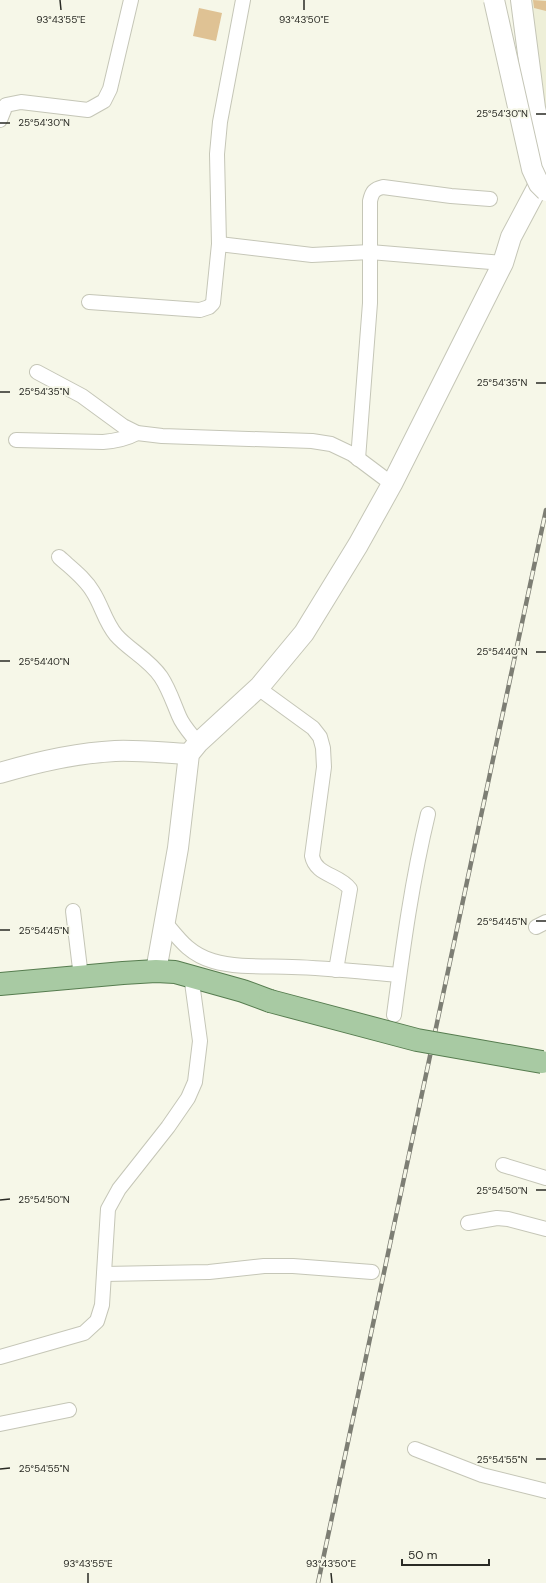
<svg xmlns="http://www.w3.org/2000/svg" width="546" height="1583" font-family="'DM Sans',sans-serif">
  <rect width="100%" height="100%" fill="#f6f7e8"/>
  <polygon fill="#eeefd8" points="527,0 546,0 546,144"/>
  <g fill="#dfc294">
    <polygon points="533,0 546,1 546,11 534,8"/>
    <polygon points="199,8 222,13 216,41 193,36"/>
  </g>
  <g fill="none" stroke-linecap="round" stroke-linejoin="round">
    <defs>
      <g id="street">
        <polyline points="0,120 6,105 21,102 88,110 104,101 110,89 131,0"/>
        <polyline points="219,244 312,255 370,252 503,263"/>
        <polyline points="89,302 200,310 209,307 213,303 219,244 217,154 220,122 243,0"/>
        <polyline points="37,372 82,396 123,426 137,433 162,436 312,441 331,444 352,454 392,484"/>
        <path d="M16 440 103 442C116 441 126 439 137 433"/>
        <path d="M358 459 370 303V201C372 192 374 189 383 187L451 196 490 199"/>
        <path d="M59 557C71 568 85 578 93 592 102 606 105 622 116 635 129 650 149 659 161 677 169 689 173 702 179 716 183 726 191 734 198 743"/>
        <path d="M258 688 313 728 320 737 323 748 324 767 312 856C316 876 339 874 350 889L336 970"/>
        <polyline points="73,911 81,977"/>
        <path d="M164 921C179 939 189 954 213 961 236 968 268 966 292 967 328 968 363 972 399 975"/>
        <polyline points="536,927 546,922"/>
        <path d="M394 1015C403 947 412 880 428 814"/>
        <polyline points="503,1165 546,1178"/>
        <polyline points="468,1223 497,1218 508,1219 546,1229"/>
        <polyline points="104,1274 209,1272 264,1266 293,1266 372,1272"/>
        <polyline points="0,1357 84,1333 97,1321 102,1305 108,1209 119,1189 168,1127 188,1098 195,1082 200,1041 191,975"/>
        <polyline points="0,1424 69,1410"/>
        <polyline points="415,1449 482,1475 546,1491"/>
      </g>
      <g id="secondary">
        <polyline points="521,0 535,108 546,154"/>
        <path d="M0 773C37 762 76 753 115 751 139 750 165 753 189 754"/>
        <polyline points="156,971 178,848 189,754 198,743 260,686 304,633 358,545 392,484 503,263 511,237 536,190 546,167"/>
      </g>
      <polyline id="primary" points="0,984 123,973 156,971 175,972 243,991 270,1001"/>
    </defs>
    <use href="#street" stroke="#c5c6b7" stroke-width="16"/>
    <use href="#secondary" stroke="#c5c6b7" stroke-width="22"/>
    <use href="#primary" stroke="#567c4f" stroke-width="24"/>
    <use href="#street" stroke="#fff" stroke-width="14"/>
    <use href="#secondary" stroke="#fff" stroke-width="20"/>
    <use href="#primary" stroke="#a8caa3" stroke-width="22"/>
    <defs>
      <polyline id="rail" points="318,1583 546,510"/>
    </defs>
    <use href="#rail" stroke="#7d7e74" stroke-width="4.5"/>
    <use href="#rail" stroke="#f6f7e8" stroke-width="3" stroke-dasharray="9" stroke-linecap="butt"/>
    <defs>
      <polyline id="secondary-bridge" points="494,0 532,169 539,184 546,191"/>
      <polyline id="primary-bridge" points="270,1001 417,1040 542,1062"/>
    </defs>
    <use href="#secondary-bridge" stroke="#c5c6b7" stroke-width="22" stroke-linecap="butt"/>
    <use href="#primary-bridge" stroke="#567c4f" stroke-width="24" stroke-linecap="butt"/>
    <use href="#secondary-bridge" stroke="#fff" stroke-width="20"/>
    <use href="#primary-bridge" stroke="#a8caa3" stroke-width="22"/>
  </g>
  <path fill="none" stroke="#2a2b25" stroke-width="1.5" d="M60 0 61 10M304 0V10M536 114H546M0 123H10M536 383H546M0 392H10M536 652H546M0 661H10M536 921H546M0 930H10M536 1190H546M0 1200 10 1199M536 1459H546M0 1469 10 1468M88 1573V1583M331 1573 332 1583"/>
  <g font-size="10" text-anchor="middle" fill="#2a2b25" stroke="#f6f7e8" stroke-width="3.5" stroke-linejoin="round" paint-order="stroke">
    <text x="61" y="23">93°43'55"E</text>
    <text x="304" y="23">93°43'50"E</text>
    <text x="502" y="117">25°54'30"N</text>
    <text x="44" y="126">25°54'30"N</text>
    <text x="502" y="386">25°54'35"N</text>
    <text x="44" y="395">25°54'35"N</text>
    <text x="502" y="655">25°54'40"N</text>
    <text x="44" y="665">25°54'40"N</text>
    <text x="502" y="925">25°54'45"N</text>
    <text x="44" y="934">25°54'45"N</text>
    <text x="502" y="1194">25°54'50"N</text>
    <text x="44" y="1203">25°54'50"N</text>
    <text x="502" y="1463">25°54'55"N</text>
    <text x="44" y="1472">25°54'55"N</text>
    <text x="88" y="1567">93°43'55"E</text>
    <text x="331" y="1567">93°43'50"E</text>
  </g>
  <path d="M402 1559v6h87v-6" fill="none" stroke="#2a2b25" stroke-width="2"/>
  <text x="408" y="1559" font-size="12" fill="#2a2b25" stroke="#f6f7e8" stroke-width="3" paint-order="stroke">50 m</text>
</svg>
